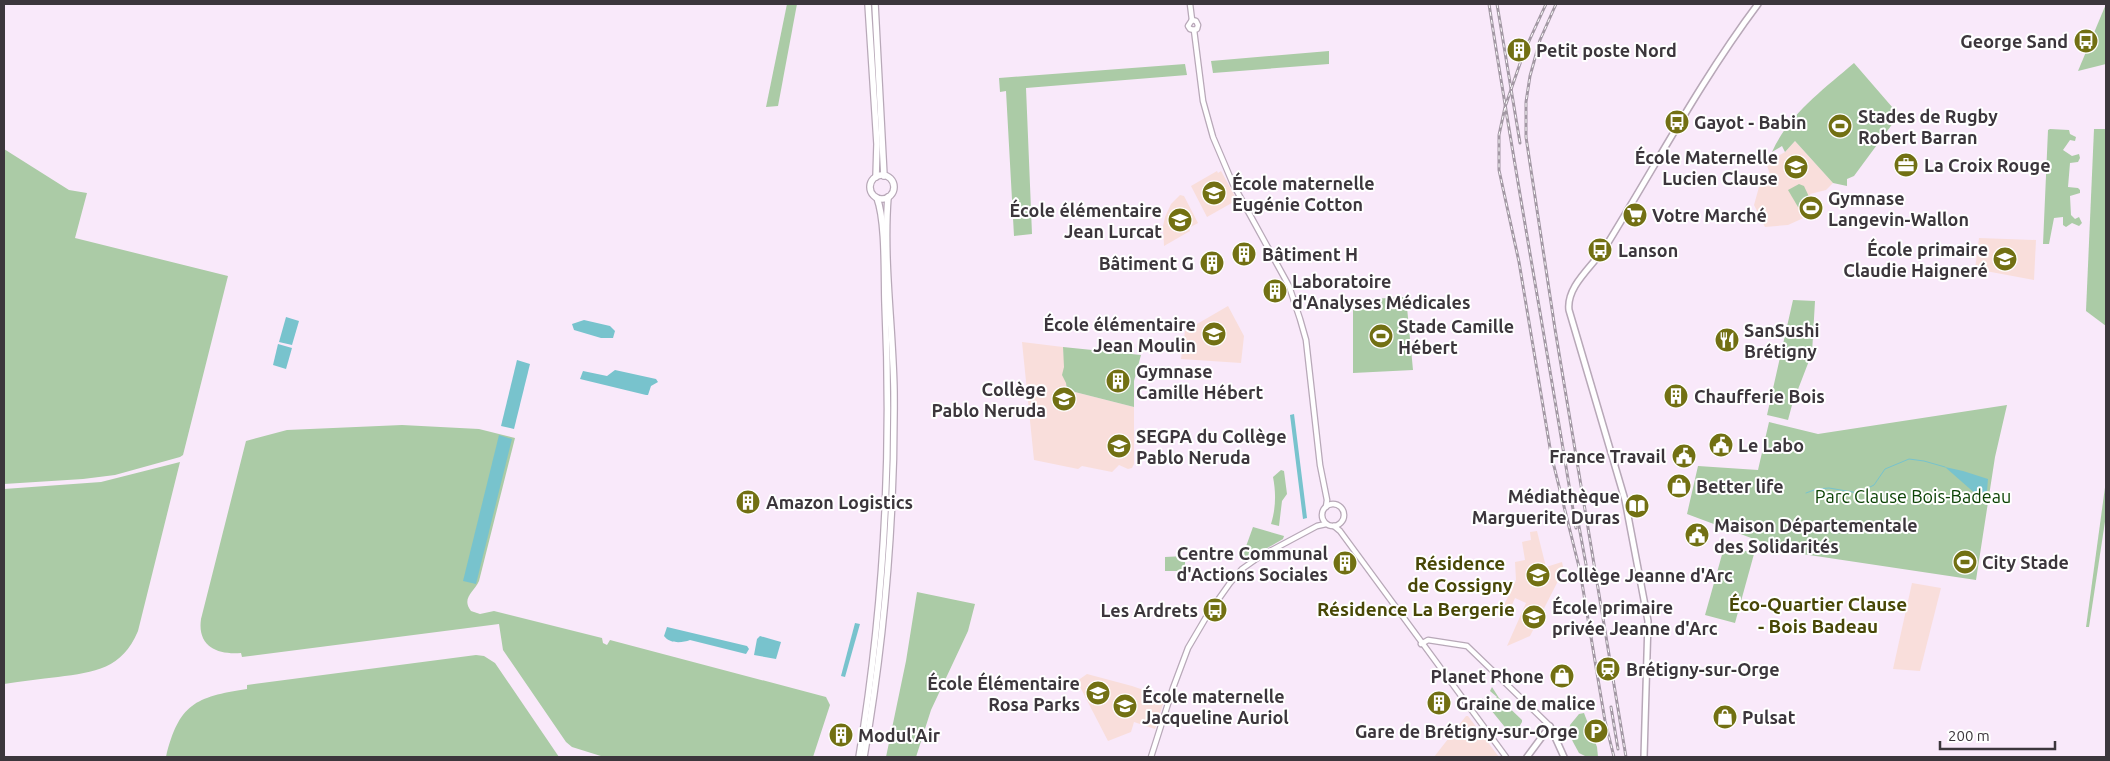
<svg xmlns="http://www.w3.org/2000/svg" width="2110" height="761" font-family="Ubuntu,sans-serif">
  <rect width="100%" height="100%" fill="#f9e9fa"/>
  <g fill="#f9dedb">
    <polygon points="1795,141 1833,183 1826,190 1810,194 1819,211 1788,225 1765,227 1754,205 1759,187 1766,182 1770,175 1766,162 1769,155 1776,157 1785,152"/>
    <polygon points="1217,171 1218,173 1221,171 1237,200 1207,217 1191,186"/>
    <polygon points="1180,195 1184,196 1198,223 1189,228 1190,231 1164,246 1163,226 1165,217 1171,204"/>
    <polygon points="1979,238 2036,240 2034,280 1975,269"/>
    <polygon points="1228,306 1244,336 1241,363 1181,359 1185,331"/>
    <polygon points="1022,342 1063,347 1067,390 1134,407 1134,464 1132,468 1128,469 1119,465 1112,472 1082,466 1078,469 1034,460"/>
    <polygon points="1537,531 1546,567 1562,562 1564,571 1562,572 1557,583 1530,636 1507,646 1526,603 1515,598 1509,612 1503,607 1516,580 1515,562 1525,560 1522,542 1531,540 1530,532"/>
    <polygon points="1912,583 1941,588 1920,671 1893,669"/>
    <polygon points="1087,674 1132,686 1161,696 1164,701 1155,729 1134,722 1131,732 1108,741 1077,681"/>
    <polygon points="1466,716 1468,716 1499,757 1434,757"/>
  </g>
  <g fill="#abcba6">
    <polygon points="787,4 797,4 778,106 766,107"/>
    <polygon points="2106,4 2106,64 2078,71"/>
    <polygon points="1329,51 1329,64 1213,73 1211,61"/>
    <path d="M1854 63 1899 115 1854 176 1847 179V186L1833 183 1795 141 1785 152 1782 146 1772 152C1789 114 1824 89 1854 63Z"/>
    <polygon points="1185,64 1187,75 1026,88 1032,234 1014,236 1006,91 1000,92 999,78"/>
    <polygon points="2050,129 2069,130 2070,134 2076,137 2075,141 2070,140 2063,150 2072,156 2079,154 2080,158 2078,162 2070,163 2068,187 2078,188 2080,190 2080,193 2070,196 2071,215 2075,219 2079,217 2082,223 2079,226 2072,223 2066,227 2063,225 2063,217 2054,218 2049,244 2043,244 2048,130"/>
    <polygon points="2094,129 2106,129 2106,326 2086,311"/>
    <polygon points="4,149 69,190 87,193 75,238 228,276 183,455 180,457 115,475 83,479 4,484"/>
    <polygon points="1799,184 1804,186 1811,201 1798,207 1788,190"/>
    <polygon points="1406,297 1413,370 1353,373 1353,300"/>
    <polygon points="1793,300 1815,301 1812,353 1792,405 1788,420 1767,415"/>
    <polygon points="1063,347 1141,355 1134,381 1134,407 1067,390 1066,383 1062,375 1064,367"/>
    <polygon points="2007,405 1995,457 1976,580 1789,552 1687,514 1698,466 1758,470 1769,422 1818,434"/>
    <path d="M402 425 479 429 515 438 479 581C474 592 461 598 471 611L480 614 494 611 602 638 603 643 607 645 610 640 826 697 830 705 813 757H604L572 747 566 742 503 650 499 624 242 657 241 653C218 655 197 647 201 619L246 441 287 430Z"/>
    <path d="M180 462 138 631C122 669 95 672 58 677 40 679 22 681 4 684V489L101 482Z"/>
    <path d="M1281 470 1284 471 1287 494 1282 501 1279 526 1271 524C1276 508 1276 492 1273 477Z"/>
    <polygon points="2106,480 2106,515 2089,627 2086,627"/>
    <polygon points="1253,527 1284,536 1283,539 1250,558 1245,558 1244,552"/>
    <polygon points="1725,544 1754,554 1735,623 1705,615"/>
    <polygon points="1185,556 1185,571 1165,571 1165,557"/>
    <polygon points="917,592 975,604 968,631 931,710 916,757 886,757 906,661"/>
    <path d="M476 655 484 656 495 663 559 757H166C179 704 195 697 247 689V685Z"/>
    <polygon points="1492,687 1499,698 1522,720 1522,722 1513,737 1482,699 1482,698 1491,705 1497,697 1490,691"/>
    <polygon points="1584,713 1597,747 1598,757 1587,757 1579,753 1573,742 1569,733 1570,725 1579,714"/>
  </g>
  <g fill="#78c3cd">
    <polygon points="286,317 299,321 292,345 279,342"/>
    <polygon points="584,320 610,326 615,331 613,338 601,338 574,330 572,324"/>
    <polygon points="278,344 292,348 286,369 273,365"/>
    <polygon points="517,360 530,364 514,429 501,426"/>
    <polygon points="615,370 656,379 658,382 651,386 648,395 646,395 580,379 583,371 607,376"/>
    <polygon points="1294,414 1307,518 1303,519 1290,415"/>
    <polygon points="499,435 512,439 476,584 463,581"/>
    <polygon points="1945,467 1963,471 1988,479 1986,503"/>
    <polygon points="855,623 860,624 845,677 841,676"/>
    <path d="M667 627 747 646 749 649 746 654 690 640C682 643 670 644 664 636Z"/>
    <polygon points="760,636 781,642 776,659 754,655 757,639"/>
  </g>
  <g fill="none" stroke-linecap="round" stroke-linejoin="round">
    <polyline stroke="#78c3cd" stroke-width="1" points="1806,493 1817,489 1829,488 1858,493 1874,485 1885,469 1909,459 1924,461 1945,467"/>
    <defs>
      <g id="tertiary">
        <polyline points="1190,4 1192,20"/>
        <polyline points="1192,20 1196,21 1198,25 1197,29 1194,30"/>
        <polyline points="1192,20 1188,26 1190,29 1194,30"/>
        <polyline points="1194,30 1203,101 1213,137 1233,184 1289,286 1300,319 1306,340 1320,465 1327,500 1326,507"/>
        <circle cx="1333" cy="515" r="11"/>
        <polyline points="1334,526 1340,531 1506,757"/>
        <polyline points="1421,644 1428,640 1467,646 1550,726"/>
        <polyline points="1151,757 1173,688 1188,648 1208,614 1230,583 1242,569 1259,557 1317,526 1326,524"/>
      </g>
      <g id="secondary">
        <polyline points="1527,757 1550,726 1564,757"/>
        <path d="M1644 757 1648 621 1625 500 1569 310C1566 286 1593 266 1606 246 1656 165 1701 80 1758 4"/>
      </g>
      <g id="primary">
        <polyline points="868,4 877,144 876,177"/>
        <polyline points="875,4 884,176"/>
        <circle cx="882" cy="187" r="12"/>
        <path d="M859 757C884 607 892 456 885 304 884 276 886 222 877 198"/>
        <path d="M864 757C885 636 895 514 894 391 893 327 883 261 888 197"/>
      </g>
    </defs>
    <use href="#tertiary" stroke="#b8a8b8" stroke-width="7"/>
    <use href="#secondary" stroke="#b8a8b8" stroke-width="8"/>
    <use href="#primary" stroke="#b8a8b8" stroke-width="8"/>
    <use href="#tertiary" stroke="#fff" stroke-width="4.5"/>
    <use href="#secondary" stroke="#fff" stroke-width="5"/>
    <use href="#primary" stroke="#fff" stroke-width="5.5"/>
    <defs>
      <g id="rail">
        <path d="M1489 4C1516 179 1548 353 1576 528"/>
        <polyline points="1497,4 1520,143"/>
        <polyline points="1546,4 1524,52 1505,107 1499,135 1499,170 1519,262 1551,454 1580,571 1605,721 1614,757"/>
        <polyline points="1556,4 1540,40 1530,76 1526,102 1526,137 1555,329 1626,757"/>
        <polyline points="1578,521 1587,570"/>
        <polyline points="1611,707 1618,749"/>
      </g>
    </defs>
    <use href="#rail" stroke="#a398a4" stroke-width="3"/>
    <use href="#rail" stroke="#fff" stroke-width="1" stroke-dasharray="4" stroke-linecap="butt"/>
  </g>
  <defs>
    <symbol id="bus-disc" viewBox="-11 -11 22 22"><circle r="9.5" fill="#727013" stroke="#fff"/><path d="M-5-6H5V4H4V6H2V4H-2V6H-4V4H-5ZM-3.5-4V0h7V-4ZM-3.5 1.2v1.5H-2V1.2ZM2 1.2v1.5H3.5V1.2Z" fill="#fff"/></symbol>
    <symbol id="building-disc" viewBox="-11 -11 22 22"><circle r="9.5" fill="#727013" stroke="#fff"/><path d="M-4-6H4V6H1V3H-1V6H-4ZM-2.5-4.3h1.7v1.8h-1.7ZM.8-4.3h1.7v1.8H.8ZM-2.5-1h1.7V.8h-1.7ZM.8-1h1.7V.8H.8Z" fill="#fff"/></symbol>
    <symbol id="stadium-disc" viewBox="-11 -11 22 22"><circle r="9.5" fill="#727013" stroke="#fff"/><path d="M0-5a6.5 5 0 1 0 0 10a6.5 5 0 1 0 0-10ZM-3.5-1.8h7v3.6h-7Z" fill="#fff"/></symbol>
    <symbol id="office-disc" viewBox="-11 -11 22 22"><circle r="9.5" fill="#727013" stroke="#fff"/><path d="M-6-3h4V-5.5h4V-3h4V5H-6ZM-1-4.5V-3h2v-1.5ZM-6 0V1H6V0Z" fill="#fff"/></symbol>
    <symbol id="school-disc" viewBox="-11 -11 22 22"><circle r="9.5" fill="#727013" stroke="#fff"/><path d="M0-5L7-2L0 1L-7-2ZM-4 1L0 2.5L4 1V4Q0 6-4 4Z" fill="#fff"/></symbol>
    <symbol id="supermarket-disc" viewBox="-11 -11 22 22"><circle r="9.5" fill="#727013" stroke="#fff"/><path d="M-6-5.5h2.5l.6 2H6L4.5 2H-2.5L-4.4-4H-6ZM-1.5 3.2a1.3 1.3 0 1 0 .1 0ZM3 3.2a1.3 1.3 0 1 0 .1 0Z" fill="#fff"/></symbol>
    <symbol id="restaurant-disc" viewBox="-11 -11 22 22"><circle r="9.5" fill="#727013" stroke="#fff"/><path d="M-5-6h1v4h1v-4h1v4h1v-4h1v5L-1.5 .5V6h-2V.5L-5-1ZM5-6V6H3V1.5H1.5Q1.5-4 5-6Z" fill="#fff"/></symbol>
    <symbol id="civic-disc" viewBox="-11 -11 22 22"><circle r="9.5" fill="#727013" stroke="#fff"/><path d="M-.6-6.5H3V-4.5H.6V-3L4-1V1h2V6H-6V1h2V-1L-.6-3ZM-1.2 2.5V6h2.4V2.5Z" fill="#fff"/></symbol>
    <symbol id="shop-disc" viewBox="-11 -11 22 22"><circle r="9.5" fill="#727013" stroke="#fff"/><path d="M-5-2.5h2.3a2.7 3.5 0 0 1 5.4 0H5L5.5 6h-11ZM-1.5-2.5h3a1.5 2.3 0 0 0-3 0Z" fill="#fff"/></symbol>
    <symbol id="library-disc" viewBox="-11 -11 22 22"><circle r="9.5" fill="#727013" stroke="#fff"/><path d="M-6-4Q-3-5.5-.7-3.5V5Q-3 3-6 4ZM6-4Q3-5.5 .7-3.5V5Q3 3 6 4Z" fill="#fff"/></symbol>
    <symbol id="station-disc" viewBox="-11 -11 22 22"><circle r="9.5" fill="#727013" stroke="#fff"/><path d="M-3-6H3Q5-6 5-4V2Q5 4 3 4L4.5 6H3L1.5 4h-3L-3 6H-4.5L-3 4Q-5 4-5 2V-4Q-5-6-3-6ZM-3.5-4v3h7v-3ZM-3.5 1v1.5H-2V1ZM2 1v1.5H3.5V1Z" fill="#fff"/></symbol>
    <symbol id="parking-disc" viewBox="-11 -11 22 22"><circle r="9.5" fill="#727013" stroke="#fff"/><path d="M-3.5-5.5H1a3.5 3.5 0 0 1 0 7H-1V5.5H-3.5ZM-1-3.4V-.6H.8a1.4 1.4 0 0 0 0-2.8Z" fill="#fff"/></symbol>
  </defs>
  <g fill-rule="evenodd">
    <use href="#bus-disc" x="2072" y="27" width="28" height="28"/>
    <use href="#building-disc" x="1505" y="36" width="28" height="28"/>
    <use href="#bus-disc" x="1663" y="108" width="28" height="28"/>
    <use href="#stadium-disc" x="1826" y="112" width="28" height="28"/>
    <use href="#office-disc" x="1892" y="151" width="28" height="28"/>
    <use href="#school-disc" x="1782" y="153" width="28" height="28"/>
    <use href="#school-disc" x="1200" y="179" width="28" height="28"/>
    <use href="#stadium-disc" x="1797" y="194" width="28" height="28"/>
    <use href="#supermarket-disc" x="1621" y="201" width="28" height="28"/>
    <use href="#school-disc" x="1166" y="206" width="28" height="28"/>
    <use href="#bus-disc" x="1586" y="236" width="28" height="28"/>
    <use href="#building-disc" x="1230" y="240" width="28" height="28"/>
    <use href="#school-disc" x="1991" y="245" width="28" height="28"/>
    <use href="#building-disc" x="1198" y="249" width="28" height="28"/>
    <use href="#building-disc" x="1261" y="277" width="28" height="28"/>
    <use href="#school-disc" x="1200" y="320" width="28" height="28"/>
    <use href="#stadium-disc" x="1367" y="322" width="28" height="28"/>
    <use href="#restaurant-disc" x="1713" y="326" width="28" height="28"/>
    <use href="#building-disc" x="1104" y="367" width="28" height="28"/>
    <use href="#building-disc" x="1662" y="382" width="28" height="28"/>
    <use href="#school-disc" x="1050" y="385" width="28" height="28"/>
    <use href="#civic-disc" x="1707" y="431" width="28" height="28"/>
    <use href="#school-disc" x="1105" y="432" width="28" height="28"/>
    <use href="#civic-disc" x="1670" y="442" width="28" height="28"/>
    <use href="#shop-disc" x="1665" y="472" width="28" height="28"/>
    <use href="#building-disc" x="734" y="488" width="28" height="28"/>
    <use href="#library-disc" x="1623" y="492" width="28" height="28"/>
    <use href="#civic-disc" x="1683" y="521" width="28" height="28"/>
    <use href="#stadium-disc" x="1951" y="548" width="28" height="28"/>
    <use href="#building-disc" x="1331" y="549" width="28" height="28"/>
    <use href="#school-disc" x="1524" y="561" width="28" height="28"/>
    <use href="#bus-disc" x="1201" y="596" width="28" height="28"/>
    <use href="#school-disc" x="1520" y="603" width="28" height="28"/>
    <use href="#station-disc" x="1594" y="655" width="28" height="28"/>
    <use href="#shop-disc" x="1548" y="662" width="28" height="28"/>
    <use href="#school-disc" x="1084" y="679" width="28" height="28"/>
    <use href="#building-disc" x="1425" y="689" width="28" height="28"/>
    <use href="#school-disc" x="1111" y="692" width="28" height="28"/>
    <use href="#shop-disc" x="1711" y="703" width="28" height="28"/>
    <use href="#parking-disc" x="1582" y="717" width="28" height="28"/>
    <use href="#building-disc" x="827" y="721" width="28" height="28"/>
  </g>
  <g text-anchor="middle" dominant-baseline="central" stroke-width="4" stroke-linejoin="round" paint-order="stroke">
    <g font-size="18" font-weight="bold" fill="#3c363c" stroke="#fff" text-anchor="start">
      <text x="2068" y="41" text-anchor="end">George Sand</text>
      <text x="1536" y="50">Petit poste Nord</text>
      <text x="1858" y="116">Stades de Rugby<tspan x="1858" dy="21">Robert Barran</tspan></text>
      <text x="1694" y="122">Gayot - Babin</text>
      <text x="1778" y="157" text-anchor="end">École Maternelle<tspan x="1778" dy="21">Lucien Clause</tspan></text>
      <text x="1924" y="165">La Croix Rouge</text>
      <text x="1232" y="183">École maternelle<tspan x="1232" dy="21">Eugénie Cotton</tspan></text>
      <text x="1828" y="198">Gymnase<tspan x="1828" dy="21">Langevin-Wallon</tspan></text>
      <text x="1162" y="210" text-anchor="end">École élémentaire<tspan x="1162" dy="21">Jean Lurcat</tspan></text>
      <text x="1652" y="215">Votre Marché</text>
      <text x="1988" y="249" text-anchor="end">École primaire<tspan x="1988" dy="21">Claudie Haigneré</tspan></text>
      <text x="1618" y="250">Lanson</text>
      <text x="1262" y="254">Bâtiment H</text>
      <text x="1194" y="263" text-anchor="end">Bâtiment G</text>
      <text x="1292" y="281">Laboratoire<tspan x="1292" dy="21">d'Analyses Médicales</tspan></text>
      <text x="1196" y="324" text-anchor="end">École élémentaire<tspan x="1196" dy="21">Jean Moulin</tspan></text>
      <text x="1398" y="326">Stade Camille<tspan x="1398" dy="21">Hébert</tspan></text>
      <text x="1744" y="330">SanSushi<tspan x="1744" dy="21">Brétigny</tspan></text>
      <text x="1136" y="371">Gymnase<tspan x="1136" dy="21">Camille Hébert</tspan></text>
      <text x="1046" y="389" text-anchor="end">Collège<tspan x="1046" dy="21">Pablo Neruda</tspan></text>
      <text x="1694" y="396">Chaufferie Bois</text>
      <text x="1136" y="436">SEGPA du Collège<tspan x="1136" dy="21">Pablo Neruda</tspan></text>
      <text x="1738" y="445">Le Labo</text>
      <text x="1666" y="456" text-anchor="end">France Travail</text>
      <text x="1696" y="486">Better life</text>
      <text x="1620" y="496" text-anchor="end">Médiathèque<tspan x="1620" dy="21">Marguerite Duras</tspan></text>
      <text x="766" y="502">Amazon Logistics</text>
      <text x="1714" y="525">Maison Départementale<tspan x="1714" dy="21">des Solidarités</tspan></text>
      <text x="1328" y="553" text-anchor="end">Centre Communal<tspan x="1328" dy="21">d'Actions Sociales</tspan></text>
      <text x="1982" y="562">City Stade</text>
      <text x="1556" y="575">Collège Jeanne d'Arc</text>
      <text x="1552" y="607">École primaire<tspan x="1552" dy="21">privée Jeanne d'Arc</tspan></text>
      <text x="1198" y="610" text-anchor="end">Les Ardrets</text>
      <text x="1626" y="669">Brétigny-sur-Orge</text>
      <text x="1544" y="676" text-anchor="end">Planet Phone</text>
      <text x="1080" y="683" text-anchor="end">École Élémentaire<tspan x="1080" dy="21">Rosa Parks</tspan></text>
      <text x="1142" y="696">École maternelle<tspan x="1142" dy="21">Jacqueline Auriol</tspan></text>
      <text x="1456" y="703">Graine de malice</text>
      <text x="1742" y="717">Pulsat</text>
      <text x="1578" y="731" text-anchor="end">Gare de Brétigny-sur-Orge</text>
      <text x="858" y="735">Modul'Air</text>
    </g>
    <g font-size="18" fill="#0c4305" stroke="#fff">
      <text x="1913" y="496">Parc Clause Bois-Badeau</text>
    </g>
    <g font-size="19" font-weight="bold" fill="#484706" stroke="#fff">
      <text x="1460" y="563">Résidence<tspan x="1460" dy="22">de Cossigny</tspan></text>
      <text x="1818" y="604">Éco-Quartier Clause<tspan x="1818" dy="22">- Bois Badeau</tspan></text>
      <text x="1416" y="609">Résidence La Bergerie</text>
    </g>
  </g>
  <rect width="2110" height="761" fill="none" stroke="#3c363c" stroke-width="10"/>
  <path d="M1940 741v8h115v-8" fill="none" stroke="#3c363c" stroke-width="2.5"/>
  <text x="1948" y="741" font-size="15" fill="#3c363c" stroke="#ffffff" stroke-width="4" paint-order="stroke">200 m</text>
</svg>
